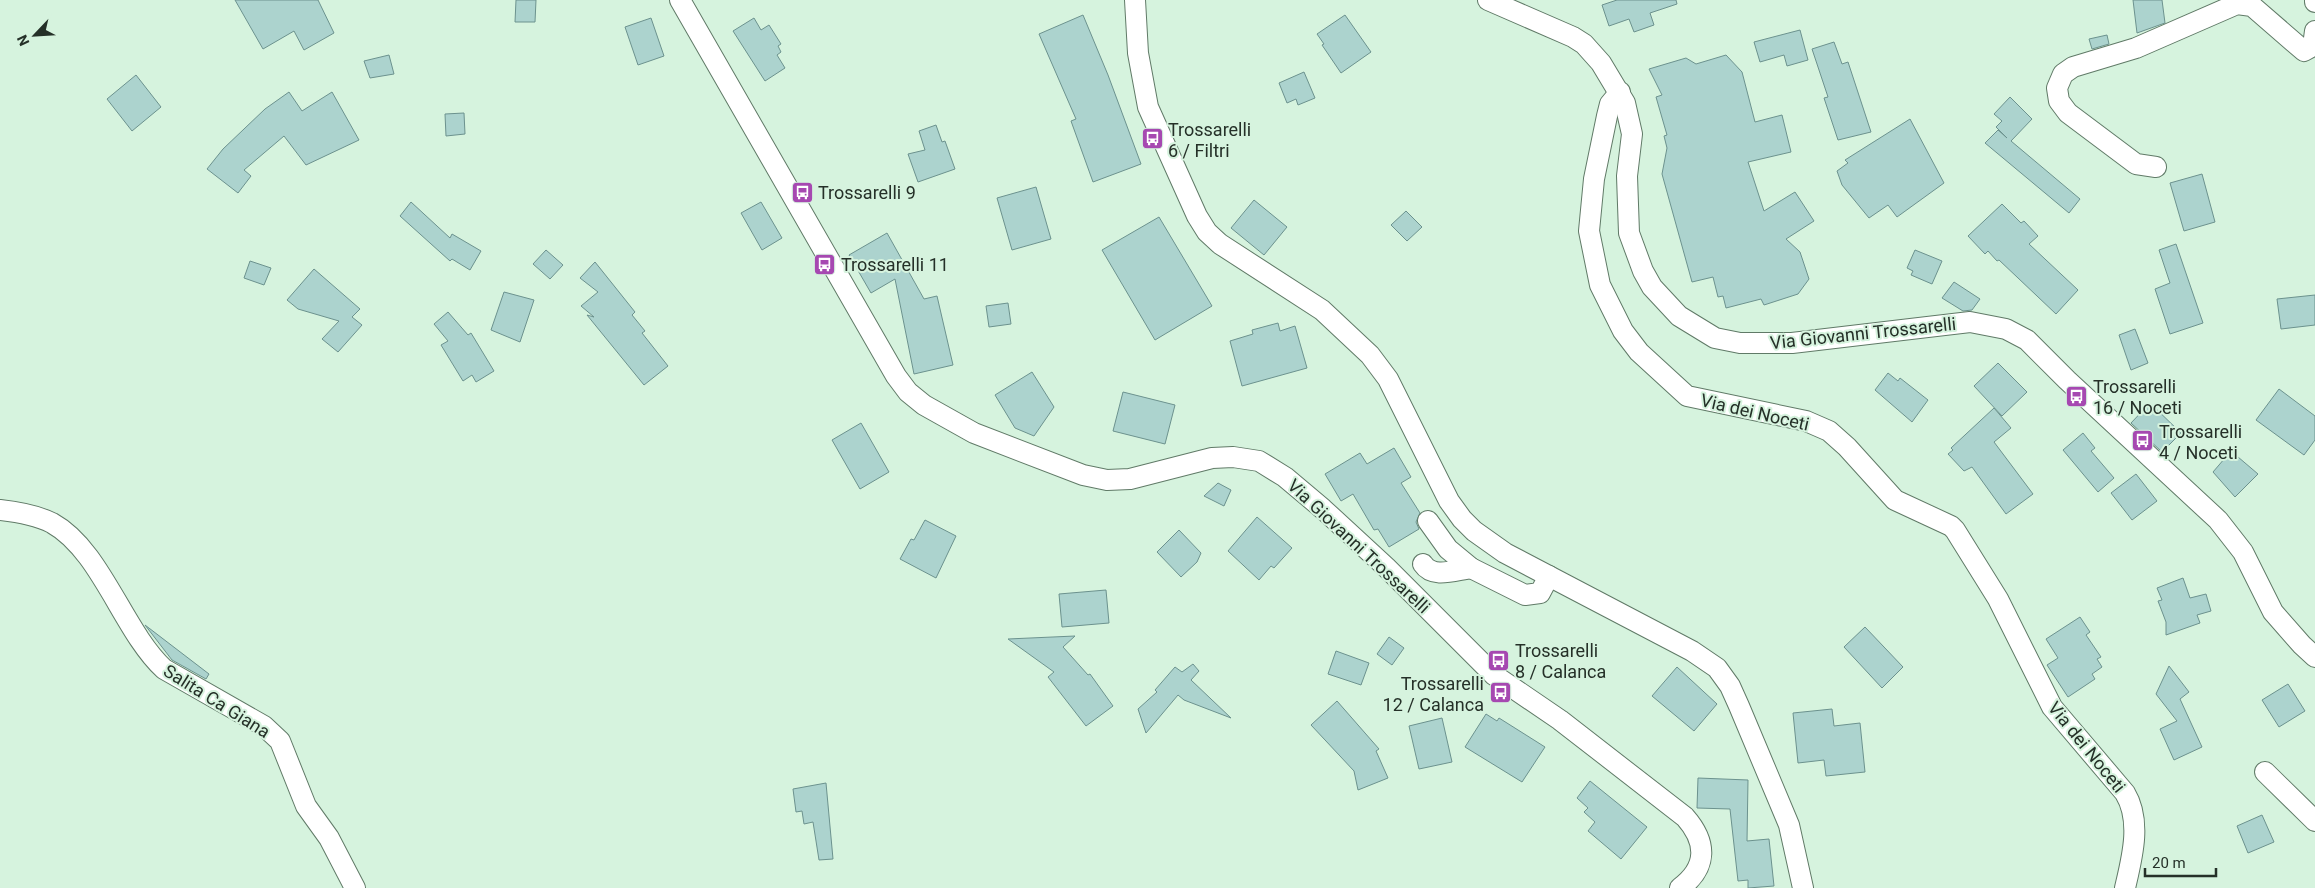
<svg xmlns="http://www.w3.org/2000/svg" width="2315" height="888" font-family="Roboto,sans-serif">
  <rect width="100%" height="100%" fill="#d6f3de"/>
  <g fill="#acd3ce" stroke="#6c928e">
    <polygon points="235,0 318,0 334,33 304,50 294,31 263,49"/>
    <polygon points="516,0 536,0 535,22 515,22"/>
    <polygon points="1617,0 1676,0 1677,4 1650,13 1654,25 1634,32 1629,19 1609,26 1602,5"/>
    <polygon points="2133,0 2162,0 2165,23 2137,33"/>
    <polygon points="1083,15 1108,75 1141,164 1093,182 1071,121 1076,119 1039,34"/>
    <polygon points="1345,15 1371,52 1341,73 1322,45 1324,44 1317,34"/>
    <polygon points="651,18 664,56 638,65 625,27"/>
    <polygon points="754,18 761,30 769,25 781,44 778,46 781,52 777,55 785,68 765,81 733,31"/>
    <polygon points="1800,30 1808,60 1787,66 1784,55 1760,62 1754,42"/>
    <polygon points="2107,35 2109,44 2092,49 2089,39"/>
    <polygon points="1834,42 1842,64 1848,62 1871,132 1838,140 1824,98 1828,97 1812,49"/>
    <polygon points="389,55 394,74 370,78 364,61"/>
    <polygon points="1726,55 1742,72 1755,122 1782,115 1791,152 1748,162 1764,211 1795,192 1814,221 1786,239 1800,252 1809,279 1798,294 1764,305 1761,299 1726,308 1723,296 1718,297 1713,277 1692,282 1662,174 1667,148 1664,136 1667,135 1656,97 1662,95 1649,69 1686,58 1696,64"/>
    <polygon points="1304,72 1315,98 1298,105 1296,99 1287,103 1279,83"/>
    <polygon points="136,75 161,107 132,131 107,99"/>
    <polygon points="289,92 302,111 332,92 359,140 306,165 284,136 244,170 251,176 238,193 207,169 223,149 265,109"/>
    <polygon points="2010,97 2032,119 2011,141 2080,199 2069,213 1985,143 1998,130 2007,138 1996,127 2002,121 1994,114"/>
    <polygon points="464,113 465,134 446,136 445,114"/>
    <polygon points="1910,119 1944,183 1897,217 1888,205 1869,218 1842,185 1837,171 1848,163 1845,160"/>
    <polygon points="936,125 942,142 945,141 955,169 918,182 908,154 925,150 919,131"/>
    <polygon points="2202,174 2215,222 2184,231 2170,183"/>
    <polygon points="1036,187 1051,239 1012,250 997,198"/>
    <polygon points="1254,200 1287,227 1264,255 1231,228"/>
    <polygon points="411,202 450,238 452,234 481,251 470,270 452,259 450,261 400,216"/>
    <polygon points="761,202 782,238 762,250 741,213"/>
    <polygon points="2002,204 2021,223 2024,221 2038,236 2029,244 2078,290 2056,314 1999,260 1997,261 1988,251 1985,254 1968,236"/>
    <polygon points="1406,211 1422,227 1407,241 1391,225"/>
    <polygon points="1159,217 1212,306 1155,340 1102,250"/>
    <polygon points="887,233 924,299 937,296 953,365 914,374 895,279 871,293 849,255"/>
    <polygon points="2176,244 2203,323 2170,334 2155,289 2170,283 2159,250"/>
    <polygon points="546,250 563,265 550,279 533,264"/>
    <polygon points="1915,250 1942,261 1932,284 1911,275 1913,271 1907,268"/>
    <polygon points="250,261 271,268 264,285 244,278"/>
    <polygon points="595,262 635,312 632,315 645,331 642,333 668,366 644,385 587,315 594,317 581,306 598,292 580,278"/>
    <polygon points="314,269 360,309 352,317 362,325 338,352 322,339 339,321 298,309 287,300"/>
    <polygon points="1954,282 1980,299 1972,310 1963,311 1942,298"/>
    <polygon points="504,292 534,300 520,342 491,330"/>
    <polygon points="2315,295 2315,325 2281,329 2277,299"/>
    <polygon points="1008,303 1011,324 989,327 986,306"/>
    <polygon points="448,312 468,335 471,333 494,371 476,382 472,375 463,381 441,345 448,341 434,324"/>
    <polygon points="1278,323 1280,331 1295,326 1307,368 1242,386 1230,341 1253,334 1252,330"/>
    <polygon points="2135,329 2148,363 2131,370 2119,335"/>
    <polygon points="1998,363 2027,392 2002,416 1974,386"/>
    <polygon points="1032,372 1054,407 1034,436 1015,428 995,395"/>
    <polygon points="1888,373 1898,381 1900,378 1928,400 1912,422 1875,390"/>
    <polygon points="2279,389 2315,416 2315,440 2304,455 2256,420"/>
    <polygon points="1123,392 1175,405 1165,444 1113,431"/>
    <polygon points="2150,403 2181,433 2162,452 2131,423"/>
    <polygon points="1994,408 2011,428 1994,442 2033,494 2006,514 1972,467 1964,471 1948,454 1953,450 1951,448"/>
    <polygon points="861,423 889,472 860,489 832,440"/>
    <polygon points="2083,433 2095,448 2091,451 2114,478 2098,492 2063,450"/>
    <polygon points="1394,448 1411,477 1401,483 1420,513 1416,522 1419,529 1389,547 1378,529 1374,530 1353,494 1341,501 1325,474 1360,453 1367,464"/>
    <polygon points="2231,451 2258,474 2235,497 2213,472"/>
    <polygon points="2136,474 2157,501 2132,520 2111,493"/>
    <polygon points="1218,483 1231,490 1224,506 1204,496"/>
    <polygon points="1257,517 1292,548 1274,568 1271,566 1259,580 1228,551"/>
    <polygon points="925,520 956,536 936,578 900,559 911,539 914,540"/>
    <polygon points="1179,530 1201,553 1197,562 1181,577 1157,552"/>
    <polygon points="2183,578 2190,598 2206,594 2211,611 2197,615 2200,623 2166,635 2166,622 2158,601 2162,600 2157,588"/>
    <polygon points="1106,590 1109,623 1062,627 1059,594"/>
    <polygon points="2080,617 2090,632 2086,635 2101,657 2097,659 2102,667 2092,674 2095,679 2068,697 2047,665 2058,658 2046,639"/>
    <polygon points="145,625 209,674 206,679 172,660"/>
    <polygon points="1865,627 1903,667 1882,688 1844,647"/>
    <polygon points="1075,636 1063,647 1088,675 1090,674 1113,706 1086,726 1048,677 1054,672 1008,639"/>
    <polygon points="1389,637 1404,648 1392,665 1377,654"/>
    <polygon points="1336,651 1369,663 1361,685 1328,674"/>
    <polygon points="1193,664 1199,671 1191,680 1231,718 1184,700 1178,695 1146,733 1138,709 1157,692 1155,690 1175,667 1182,672"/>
    <polygon points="2169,666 2189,692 2180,699 2202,747 2174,760 2160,729 2177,721 2156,694"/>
    <polygon points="1677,667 1717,704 1694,731 1652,696"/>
    <polygon points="2288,684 2305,711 2279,727 2262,700"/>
    <polygon points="1337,701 1379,749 1376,751 1388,778 1358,790 1354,771 1311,725"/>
    <polygon points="1832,709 1834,726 1860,723 1865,772 1826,776 1824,760 1798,763 1793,713"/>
    <polygon points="1486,714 1497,721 1499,718 1545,747 1522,782 1465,747"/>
    <polygon points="1442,718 1452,762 1419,769 1409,726"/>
    <polygon points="1698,778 1748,780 1747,841 1769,839 1774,886 1748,888 1748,880 1738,881 1730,809 1697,808"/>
    <polygon points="1590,781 1647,827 1621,859 1588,831 1595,822 1584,812 1588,808 1577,798"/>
    <polygon points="826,783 833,859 819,860 813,822 804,824 802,811 796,812 793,789"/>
    <polygon points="2262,815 2274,842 2248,853 2237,826"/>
  </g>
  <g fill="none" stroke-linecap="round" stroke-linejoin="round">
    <defs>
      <g id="minor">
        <path d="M680 0 896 376 908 392 924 405 974 433 1083 475 1107 480 1130 479 1212 458 1233 457 1259 461 1285 477 1323 509 1386 567 1494 675 1560 720 1685 817C1707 842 1708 867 1680 888"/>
        <polyline points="1135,0 1138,53 1148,107 1197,216 1207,232 1220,244 1322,310 1370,355 1388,379 1449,501 1462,519 1474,531 1505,553 1692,651 1717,668 1730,686 1739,706 1789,825 1803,888"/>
        <polyline points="1488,0 1573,37 1584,44 1601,63 1625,103 1632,134 1627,176 1629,233 1643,271 1652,287 1679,316 1715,338 1740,343 1792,343 1970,322 2006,329 2027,340 2067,380 2218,520 2243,552 2273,612 2302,645 2315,657"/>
        <polyline points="2315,0 2315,2"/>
        <path d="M1620 92 1610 104 1607 116 1594 179 1589 231 1600 285 1623 331 1639 352 1687 396 1806 421 1829 431 1847 447 1895 500 1951 526 1955 530 1998 599 2052 707 2125 793C2142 821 2132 858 2125 888"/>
        <polyline points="2156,167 2136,164 2068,113 2059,101 2057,88 2063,74 2073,67 2136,48 2237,4 2252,6 2304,51 2313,46 2315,31"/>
        <path d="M0 510C18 512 36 515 52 523 101 550 123 631 164 669L264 726 280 741 306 806 329 838 355 888"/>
        <polyline points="1428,521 1448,549 1471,568 1525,595 1540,593 1549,576"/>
        <path d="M1423 564C1433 579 1455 570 1471 568"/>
        <polyline points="2265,772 2315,821"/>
      </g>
    </defs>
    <use href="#minor" stroke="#607a67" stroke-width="22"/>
    <use href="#minor" stroke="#fff" stroke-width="20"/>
  </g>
  <defs>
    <symbol id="bus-square" viewBox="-11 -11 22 22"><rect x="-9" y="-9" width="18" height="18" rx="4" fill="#a648b1" stroke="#d6f3de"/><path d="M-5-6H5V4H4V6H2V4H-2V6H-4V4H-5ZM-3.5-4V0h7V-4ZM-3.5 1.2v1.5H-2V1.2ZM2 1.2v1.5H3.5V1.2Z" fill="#fff"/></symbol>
  </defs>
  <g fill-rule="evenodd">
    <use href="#bus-square" x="1140" y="126" width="25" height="25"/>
    <use href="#bus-square" x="790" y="180" width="25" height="25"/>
    <use href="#bus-square" x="812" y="252" width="25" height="25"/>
    <use href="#bus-square" x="2064" y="384" width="25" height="25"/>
    <use href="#bus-square" x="2130" y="428" width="25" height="25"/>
    <use href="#bus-square" x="1486" y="648" width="25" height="25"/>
    <use href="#bus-square" x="1488" y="680" width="25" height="25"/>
  </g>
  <g text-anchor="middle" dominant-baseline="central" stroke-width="4" stroke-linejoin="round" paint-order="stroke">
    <g font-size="18" fill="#253028" stroke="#d6f3de" text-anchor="start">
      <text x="1168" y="129">Trossarelli<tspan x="1168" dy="21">6 / Filtri</tspan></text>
      <text x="818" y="192">Trossarelli 9</text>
      <text x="841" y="264">Trossarelli 11</text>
      <text x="2093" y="386">Trossarelli<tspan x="2093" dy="21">16 / Noceti</tspan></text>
      <text x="2159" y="431">Trossarelli<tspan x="2159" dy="21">4 / Noceti</tspan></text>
      <text x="1515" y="650">Trossarelli<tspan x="1515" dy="21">8 / Calanca</tspan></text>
      <text x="1484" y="683" text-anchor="end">Trossarelli<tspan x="1484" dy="21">12 / Calanca</tspan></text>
    </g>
    <g font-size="18" fill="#253028" stroke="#d6f3de">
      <text transform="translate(1863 333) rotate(-6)">Via Giovanni Trossarelli</text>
      <text transform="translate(1755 412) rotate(13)">Via dei Noceti</text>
      <text transform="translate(1359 546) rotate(43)">Via Giovanni Trossarelli</text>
      <text transform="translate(217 701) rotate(32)">Salita Ca Giana</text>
      <text transform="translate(2087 747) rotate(51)">Via dei Noceti</text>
    </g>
  </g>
  <g transform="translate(35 35) rotate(245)" stroke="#d6f3de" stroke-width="4" paint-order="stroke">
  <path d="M0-4L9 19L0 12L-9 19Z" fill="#253028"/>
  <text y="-8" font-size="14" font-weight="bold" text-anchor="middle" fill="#253028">N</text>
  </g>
  <path d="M2145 868v8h71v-8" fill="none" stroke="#253028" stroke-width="2.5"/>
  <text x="2152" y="868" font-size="15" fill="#253028" stroke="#d6f3de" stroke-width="4" paint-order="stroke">20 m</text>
</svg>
